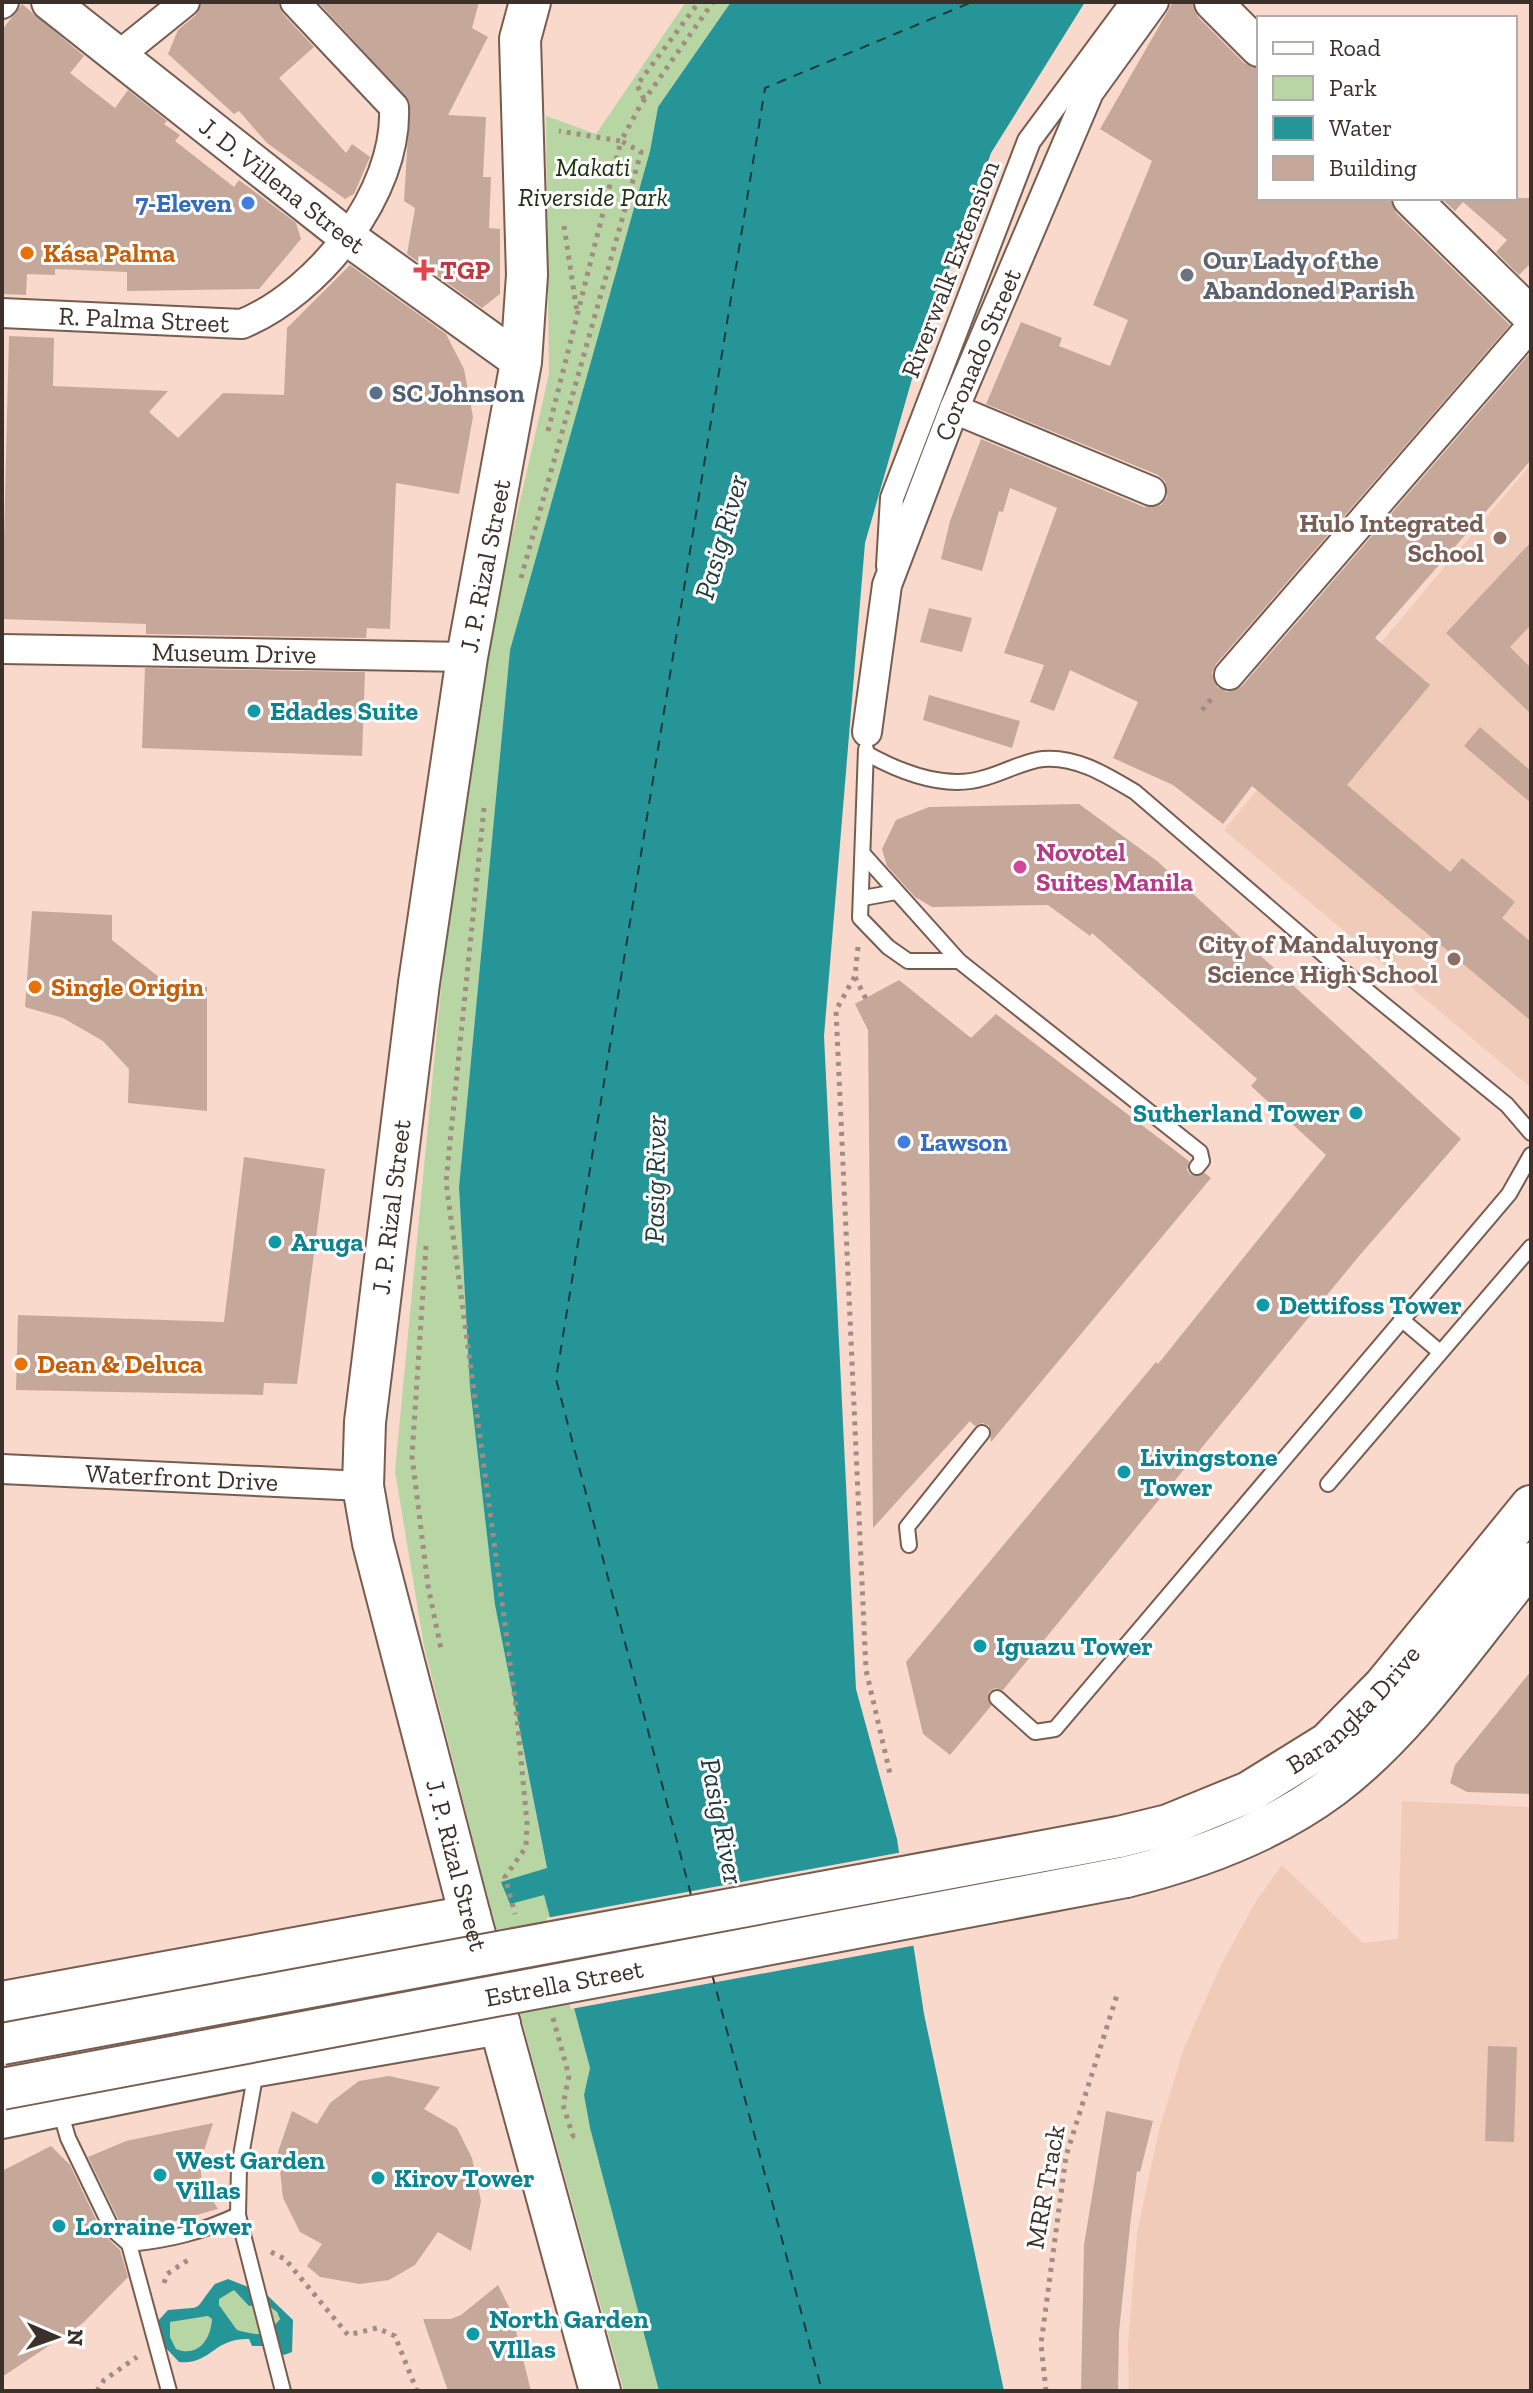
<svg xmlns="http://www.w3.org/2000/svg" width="1533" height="2393" font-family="'Zilla Slab',serif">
  <rect width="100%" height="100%" fill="#f8d9cb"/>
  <g fill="#f1cbba">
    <polygon points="1531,464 1531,1088 1224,830"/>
    <polygon points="1402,1801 1531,1807 1531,2391 1129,2391 1128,2346 1137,2233 1159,2130 1184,2048 1221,1965 1256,1901 1282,1865 1363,1943 1398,1939"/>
  </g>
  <g fill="#b7d6a3">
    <polygon points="686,2 731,2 658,107 650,151 510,650 459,1187 470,1387 495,1605 547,1869 502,1882 544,1895 590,2068 584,2095 590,2128 659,2391 624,2391 484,1883 424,1646 395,1471 450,895 483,663 549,374 546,116 596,134"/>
    <path d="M234 2290 245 2301C260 2304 274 2302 280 2319 270 2338 256 2335 237 2330L219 2305V2298Z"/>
    <path d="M209 2316 212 2319C211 2339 198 2358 176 2349L170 2337V2322Z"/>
  </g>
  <g fill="#259598" fill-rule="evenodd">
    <polygon points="731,2 1085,2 991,153 922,344 865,543 824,1036 856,1689 897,1839 924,2014 1004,2391 659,2391 590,2128 584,2095 590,2068 544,1895 510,1904 501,1882 547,1868 495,1605 470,1387 459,1187 510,650 650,151 658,107"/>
    <path d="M228 2279 266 2294 293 2320 292 2352 284 2355 269 2346H252L249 2339C212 2338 212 2365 179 2362L165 2347 158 2321 168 2310C208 2306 191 2313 215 2284ZM234 2290 249 2306 265 2303 277 2312 280 2319C266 2337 260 2336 237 2330L219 2305V2299ZM208 2316 212 2319C211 2339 198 2358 176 2349L170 2337V2322Z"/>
  </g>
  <polygon fill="#f8d9cb" points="903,1852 917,1945 571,2009 546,1918"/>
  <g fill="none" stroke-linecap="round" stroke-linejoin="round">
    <g stroke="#223a3a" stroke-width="2" stroke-dasharray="10 8" stroke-linecap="butt">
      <polyline points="691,1895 556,1379 765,88 972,2"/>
      <polyline points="712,1974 822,2391"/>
    </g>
  </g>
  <g fill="#c6a89b">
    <polygon points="202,2 278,2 283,14 314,47 279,78 346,153 352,144 370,157 354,194 345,199 267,143 239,111 234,114 168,54 178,30 196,15"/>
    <polygon points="318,2 479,2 472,28 488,37 448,115 486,117 483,177 491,177 489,228 500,229 500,294 482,308 407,254 415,208 404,201 410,102"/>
    <polygon points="1173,2 1193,2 1198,17 1244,63 1259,68 1259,198 1391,198 1396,213 1510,325 1216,664 1212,673 1217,687 1227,692 1242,686 1531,352 1531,460 1375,638 1430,685 1347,785 1450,872 1462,858 1515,902 1502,918 1531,942 1531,1021 1252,786 1223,824 1173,785 1113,758 1138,702 1070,670 1054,711 1030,702 1044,665 1004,653 1057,508 1010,488 1003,512 999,511 982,571 941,559 950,521 981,439 1144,507 1161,505 1167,497 1165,481 1158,475 986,404 1021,322 1062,338 1059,346 1110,366 1128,320 1093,305 1152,161 1100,129"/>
    <polygon points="22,4 84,56 70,73 115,108 128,90 167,121 164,124 180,135 175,141 234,187 239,180 296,223 301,239 259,289 127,291 127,272 55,269 55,275 27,274 26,295 2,294 2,30"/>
    <polygon points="1441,198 1531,198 1531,263 1519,275 1496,252 1507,240 1463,202 1455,211"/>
    <polygon points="350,265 446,334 464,369 473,417 459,494 396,483 390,629 367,628 366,638 146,634 146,624 2,619 9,336 54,338 53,386 168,391 149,412 178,438 223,393 284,395 287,328"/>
    <polygon points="1531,542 1531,625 1510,647 1531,668 1531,714 1446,633"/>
    <polygon points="929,608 972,618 962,652 920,642"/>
    <polygon points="145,668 365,672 362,756 142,748"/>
    <polygon points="929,695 1020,721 1012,748 923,720"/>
    <polygon points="1480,727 1531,771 1531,803 1464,746"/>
    <polygon points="1079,804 1157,861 1461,1139 1359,1256 1003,1690 995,1688 989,1692 991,1706 950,1755 923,1734 906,1662 1156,1362 1158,1364 1326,1155 1251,1086 1257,1079 1092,933 1090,936 1048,905 932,907 915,897 887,866 882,849 896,820 929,807"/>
    <polygon points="32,911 112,915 112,940 169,985 207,987 207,1111 128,1103 129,1069 103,1041 63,1018 25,1007"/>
    <polygon points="899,980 971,1038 996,1014 1189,1161 1187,1170 1191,1175 1205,1173 1211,1178 991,1442 989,1426 983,1423 975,1426 970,1421 873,1528 868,1030 855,1004"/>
    <polygon points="244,1157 325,1169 297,1384 264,1383 263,1395 16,1390 18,1315 224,1322"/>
    <polygon points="1531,1671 1531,1794 1467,1792 1450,1783 1455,1765"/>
    <polygon points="1488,2046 1517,2047 1514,2142 1485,2141"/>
    <polygon points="389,2076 440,2087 424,2109 457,2128 472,2158 481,2201 471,2251 438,2232 415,2265 389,2280 360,2284 320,2277 307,2266 322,2244 300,2232 283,2198 278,2152 292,2111 317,2124 330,2103 359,2081"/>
    <polygon points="1106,2111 1153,2121 1140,2172 1137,2171 1130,2226 1119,2332 1118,2391 1081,2391 1084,2245"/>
    <polygon points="213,2123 200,2163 202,2183 218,2209 132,2233 120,2223 88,2157 126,2141"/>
    <polygon points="51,2146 70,2165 103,2234 120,2250 128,2277 83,2323 2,2377 2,2171"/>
    <polygon points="498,2285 511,2311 531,2391 448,2391 423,2319 451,2319 461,2315"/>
  </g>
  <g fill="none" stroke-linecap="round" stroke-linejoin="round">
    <defs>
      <g id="service">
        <polyline points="866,749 860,918 888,947 908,961 959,961"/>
        <path d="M866 753C900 772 945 790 984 778 1003 773 1024 761 1043 759 1077 756 1108 776 1135 792L1344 972 1507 1105 1531 1133"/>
        <polyline points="863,854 959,961 1200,1152 1202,1161 1197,1167"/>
        <polyline points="863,898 896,892"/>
        <polyline points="1401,1319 1440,1352"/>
        <polyline points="1328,1484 1531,1247"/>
        <polyline points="909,1545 907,1527 982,1433"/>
        <polyline points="997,1698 1035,1732 1055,1729 1509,1194 1531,1155"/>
        <polyline points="256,2071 239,2167 238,2215 283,2391"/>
        <polyline points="59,2107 68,2138 112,2229 129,2244 169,2391"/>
        <path d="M129 2244C169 2240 202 2232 238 2215"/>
      </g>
      <polyline id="pedestrian" points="888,566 892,498 1029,141 1132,2"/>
      <g id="minor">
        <polyline points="2,4 4,2"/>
        <polyline points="118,56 185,2"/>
        <path id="s1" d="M2 313 242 324C319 292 398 193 394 107L295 2"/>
        <polyline points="954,409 1151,491"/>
        <path id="s2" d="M2 649 467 657"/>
        <polyline points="1229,675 1531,326"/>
        <path id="s3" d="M867 732 887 585 954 409 1089 92 1154 2"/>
        <path id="s4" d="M2 1469 363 1486"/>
      </g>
      <g id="tertiary">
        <path id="s5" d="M50 2 350 239 521 362"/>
        <polyline points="1213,2 1259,48"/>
        <polyline points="1411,198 1531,316"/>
      </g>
      <g id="secondary">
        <path id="s6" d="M530 2 520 39 527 275 521 362 467 657 419 983 365 1422 363 1486 373 1543 470 1916 600 2391"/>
        <path id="s7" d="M1119 1837 1168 1825 1249 1792 1328 1743 1384 1686 1531 1506"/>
        <path d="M1126 1877C1199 1859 1272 1832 1332 1787 1409 1729 1470 1637 1531 1563"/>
        <polyline points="2,2002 470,1916"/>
        <polyline points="2,2118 257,2066 500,2024"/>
      </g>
    </defs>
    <use href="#service" stroke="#775d50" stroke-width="18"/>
    <use href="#pedestrian" stroke="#775d50" stroke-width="26"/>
    <use href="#minor" stroke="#775d50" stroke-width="32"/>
    <use href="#tertiary" stroke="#775d50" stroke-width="40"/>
    <use href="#secondary" stroke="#775d50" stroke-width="44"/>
    <g stroke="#a38c82" stroke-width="5" stroke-dasharray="4 6" stroke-linecap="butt">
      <polyline points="644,99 637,85 699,2"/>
      <polyline points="564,226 577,312"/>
      <polyline points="548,431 621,141 559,131"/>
      <polyline points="521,578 641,152 621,141 640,106 713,2"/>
      <polyline points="1202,710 1212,698"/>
      <polyline points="484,808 446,1182 516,1707 527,1823 526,1847 505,1877 515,1914"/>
      <polyline points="858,947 855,976 836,1010 866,1670 891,1778"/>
      <polyline points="855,977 866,999"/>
      <polyline points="426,1246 412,1456 428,1586 441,1649"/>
      <polyline points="553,2018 569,2076 563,2105 573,2136 566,2138"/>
      <polyline points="271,2252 285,2259 348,2335 377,2328 395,2336 417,2391"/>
      <polyline points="164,2283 167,2274 191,2258"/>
      <polyline points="97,2391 104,2380 137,2357"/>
      <polyline points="1046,2391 1041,2344 1066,2156 1117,1995"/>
    </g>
    <use href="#service" stroke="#fff" stroke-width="14"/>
    <use href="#pedestrian" stroke="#fff" stroke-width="22"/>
    <use href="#minor" stroke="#fff" stroke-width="28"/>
    <use href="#tertiary" stroke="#fff" stroke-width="36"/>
    <use href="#secondary" stroke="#fff" stroke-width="40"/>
    <defs>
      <g id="secondary-bridge">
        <polyline points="2,2044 1119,1837"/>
        <path id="s8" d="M2 2089 1126 1877"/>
      </g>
    </defs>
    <use href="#secondary-bridge" stroke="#775d50" stroke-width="44" stroke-linecap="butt"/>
    <use href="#secondary-bridge" stroke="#fff" stroke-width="40"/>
  </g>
  <g fill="#3f7fe0" stroke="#fff" stroke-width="3">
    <circle cx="248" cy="203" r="8"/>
    <circle cx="904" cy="1142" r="8"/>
  </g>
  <g fill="#e8710a" stroke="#fff" stroke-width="3">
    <circle cx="27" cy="253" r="8"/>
    <circle cx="35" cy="987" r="8"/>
    <circle cx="21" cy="1364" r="8"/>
  </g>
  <path fill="#e0444e" stroke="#fff" stroke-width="3" d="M420 258h8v8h8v8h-8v8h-8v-8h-8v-8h8z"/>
  <circle fill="#6b7280" stroke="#fff" stroke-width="3" cx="1187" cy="275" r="8"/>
  <circle fill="#5c6f8a" stroke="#fff" stroke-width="3" cx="376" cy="393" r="8"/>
  <g fill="#8d6e63" stroke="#fff" stroke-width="3">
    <circle cx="1500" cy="538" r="8"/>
    <circle cx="1454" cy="959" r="8"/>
  </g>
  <g fill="#0f9aa8" stroke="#fff" stroke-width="3">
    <circle cx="254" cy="711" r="8"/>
    <circle cx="1356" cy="1113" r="8"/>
    <circle cx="275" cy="1242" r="8"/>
    <circle cx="1263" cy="1305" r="8"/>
    <circle cx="1124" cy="1472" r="8"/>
    <circle cx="980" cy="1646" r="8"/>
    <circle cx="160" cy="2175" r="8"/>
    <circle cx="378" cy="2178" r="8"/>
    <circle cx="59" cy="2226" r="8"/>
    <circle cx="473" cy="2334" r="8"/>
  </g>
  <circle fill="#d1479c" stroke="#fff" stroke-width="3" cx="1020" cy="867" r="8"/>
  <g text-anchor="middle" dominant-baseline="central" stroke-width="6" stroke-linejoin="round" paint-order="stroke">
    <g font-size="26" font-style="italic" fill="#1c2f0e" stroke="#fff">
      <text x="593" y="167">Makati<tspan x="593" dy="30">Riverside Park</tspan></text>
    </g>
    <g font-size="26" fill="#3c302a" stroke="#fff">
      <text stroke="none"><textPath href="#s5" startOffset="296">J. D. Villena Street</textPath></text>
      <text transform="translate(950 269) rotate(-69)">Riverwalk Extension</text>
      <text stroke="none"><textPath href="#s1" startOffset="142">R. Palma Street</textPath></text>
      <text stroke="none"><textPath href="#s3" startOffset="396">Coronado Street</textPath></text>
      <text transform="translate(485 566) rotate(-79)">J. P. Rizal Street</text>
      <text stroke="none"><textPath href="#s2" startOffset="232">Museum Drive</textPath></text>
      <text transform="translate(391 1207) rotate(-83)">J. P. Rizal Street</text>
      <text stroke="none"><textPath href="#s4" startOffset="180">Waterfront Drive</textPath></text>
      <text stroke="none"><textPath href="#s7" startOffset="272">Barangka Drive</textPath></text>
      <text stroke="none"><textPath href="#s6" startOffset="1888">J. P. Rizal Street</textPath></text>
      <text stroke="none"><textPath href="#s8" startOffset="572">Estrella Street</textPath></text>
      <text transform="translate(1045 2187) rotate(-80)">MRR Track</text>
    </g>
    <g font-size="26" font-weight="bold" fill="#366cbe" stroke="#fff" text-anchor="end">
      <text x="232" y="203">7-Eleven</text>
      <text x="920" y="1142" text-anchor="start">Lawson</text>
    </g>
    <g font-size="26" font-weight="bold" fill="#c56008" stroke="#fff" text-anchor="start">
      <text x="43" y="253">Kása Palma</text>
      <text x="51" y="987">Single Origin</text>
      <text x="37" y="1364">Dean &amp; Deluca</text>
    </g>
    <g font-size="26" font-weight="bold" fill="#5b616d" stroke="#fff" text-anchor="start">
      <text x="1203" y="260">Our Lady of the<tspan x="1203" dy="30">Abandoned Parish</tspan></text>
    </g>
    <g font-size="26" font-weight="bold" fill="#be3a42" stroke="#fff" text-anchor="start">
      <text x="440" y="270">TGP</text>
    </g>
    <g font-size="26" font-weight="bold" fill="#4e5e75" stroke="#fff" text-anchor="start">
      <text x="392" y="393">SC Johnson</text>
    </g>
    <g font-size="26" font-weight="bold" fill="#785e54" stroke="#fff" text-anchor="end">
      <text x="1484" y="523">Hulo Integrated<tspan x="1484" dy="30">School</tspan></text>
      <text x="1438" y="944">City of Mandaluyong<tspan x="1438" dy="30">Science High School</tspan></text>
    </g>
    <g font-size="26" font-weight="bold" fill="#0d838f" stroke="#fff" text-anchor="start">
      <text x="270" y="711">Edades Suite</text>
      <text x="1340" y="1113" text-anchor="end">Sutherland Tower</text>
      <text x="291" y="1242">Aruga</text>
      <text x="1279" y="1305">Dettifoss Tower</text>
      <text x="1140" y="1457">Livingstone<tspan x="1140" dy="30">Tower</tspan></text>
      <text x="996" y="1646">Iguazu Tower</text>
      <text x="176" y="2160">West Garden<tspan x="176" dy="30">Villas</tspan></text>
      <text x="394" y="2178">Kirov Tower</text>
      <text x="75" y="2226">Lorraine Tower</text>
      <text x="489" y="2319">North Garden<tspan x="489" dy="30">VIllas</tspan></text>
    </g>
    <g font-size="26" font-weight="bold" fill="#b23c85" stroke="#fff" text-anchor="start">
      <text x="1036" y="852">Novotel<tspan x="1036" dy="30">Suites Manila</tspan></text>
    </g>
    <g font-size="28" font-style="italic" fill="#223a3a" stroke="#fff">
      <text transform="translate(721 537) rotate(-74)">Pasig River</text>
      <text transform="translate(655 1179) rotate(-89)">Pasig River</text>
      <text transform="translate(722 1821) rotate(79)">Pasig River</text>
    </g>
  </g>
  <rect width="1533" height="2393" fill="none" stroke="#3c302a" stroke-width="8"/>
  <rect x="1257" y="16" width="260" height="184" fill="#ffffff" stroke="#b1acaa" stroke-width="2"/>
  <rect x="1273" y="42" width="40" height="12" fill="#ffffff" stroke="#b1acaa" stroke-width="2"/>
  <text x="1329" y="56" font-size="24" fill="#3c302a">Road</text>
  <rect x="1273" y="76" width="40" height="24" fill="#b7d6a3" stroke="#b1acaa" stroke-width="2"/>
  <text x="1329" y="96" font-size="24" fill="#3c302a">Park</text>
  <rect x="1273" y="116" width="40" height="24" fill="#259598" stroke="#b1acaa" stroke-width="2"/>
  <text x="1329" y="136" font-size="24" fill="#3c302a">Water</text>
  <rect x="1273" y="156" width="40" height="24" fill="#c6a89b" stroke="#b1acaa" stroke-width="2"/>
  <text x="1329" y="176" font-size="24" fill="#3c302a">Building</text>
  <g transform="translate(56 2337) rotate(92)" stroke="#ffffff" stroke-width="6" paint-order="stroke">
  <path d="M0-6L14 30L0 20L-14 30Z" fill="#3c302a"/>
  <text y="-12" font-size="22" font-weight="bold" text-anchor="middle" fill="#3c302a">N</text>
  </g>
</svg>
